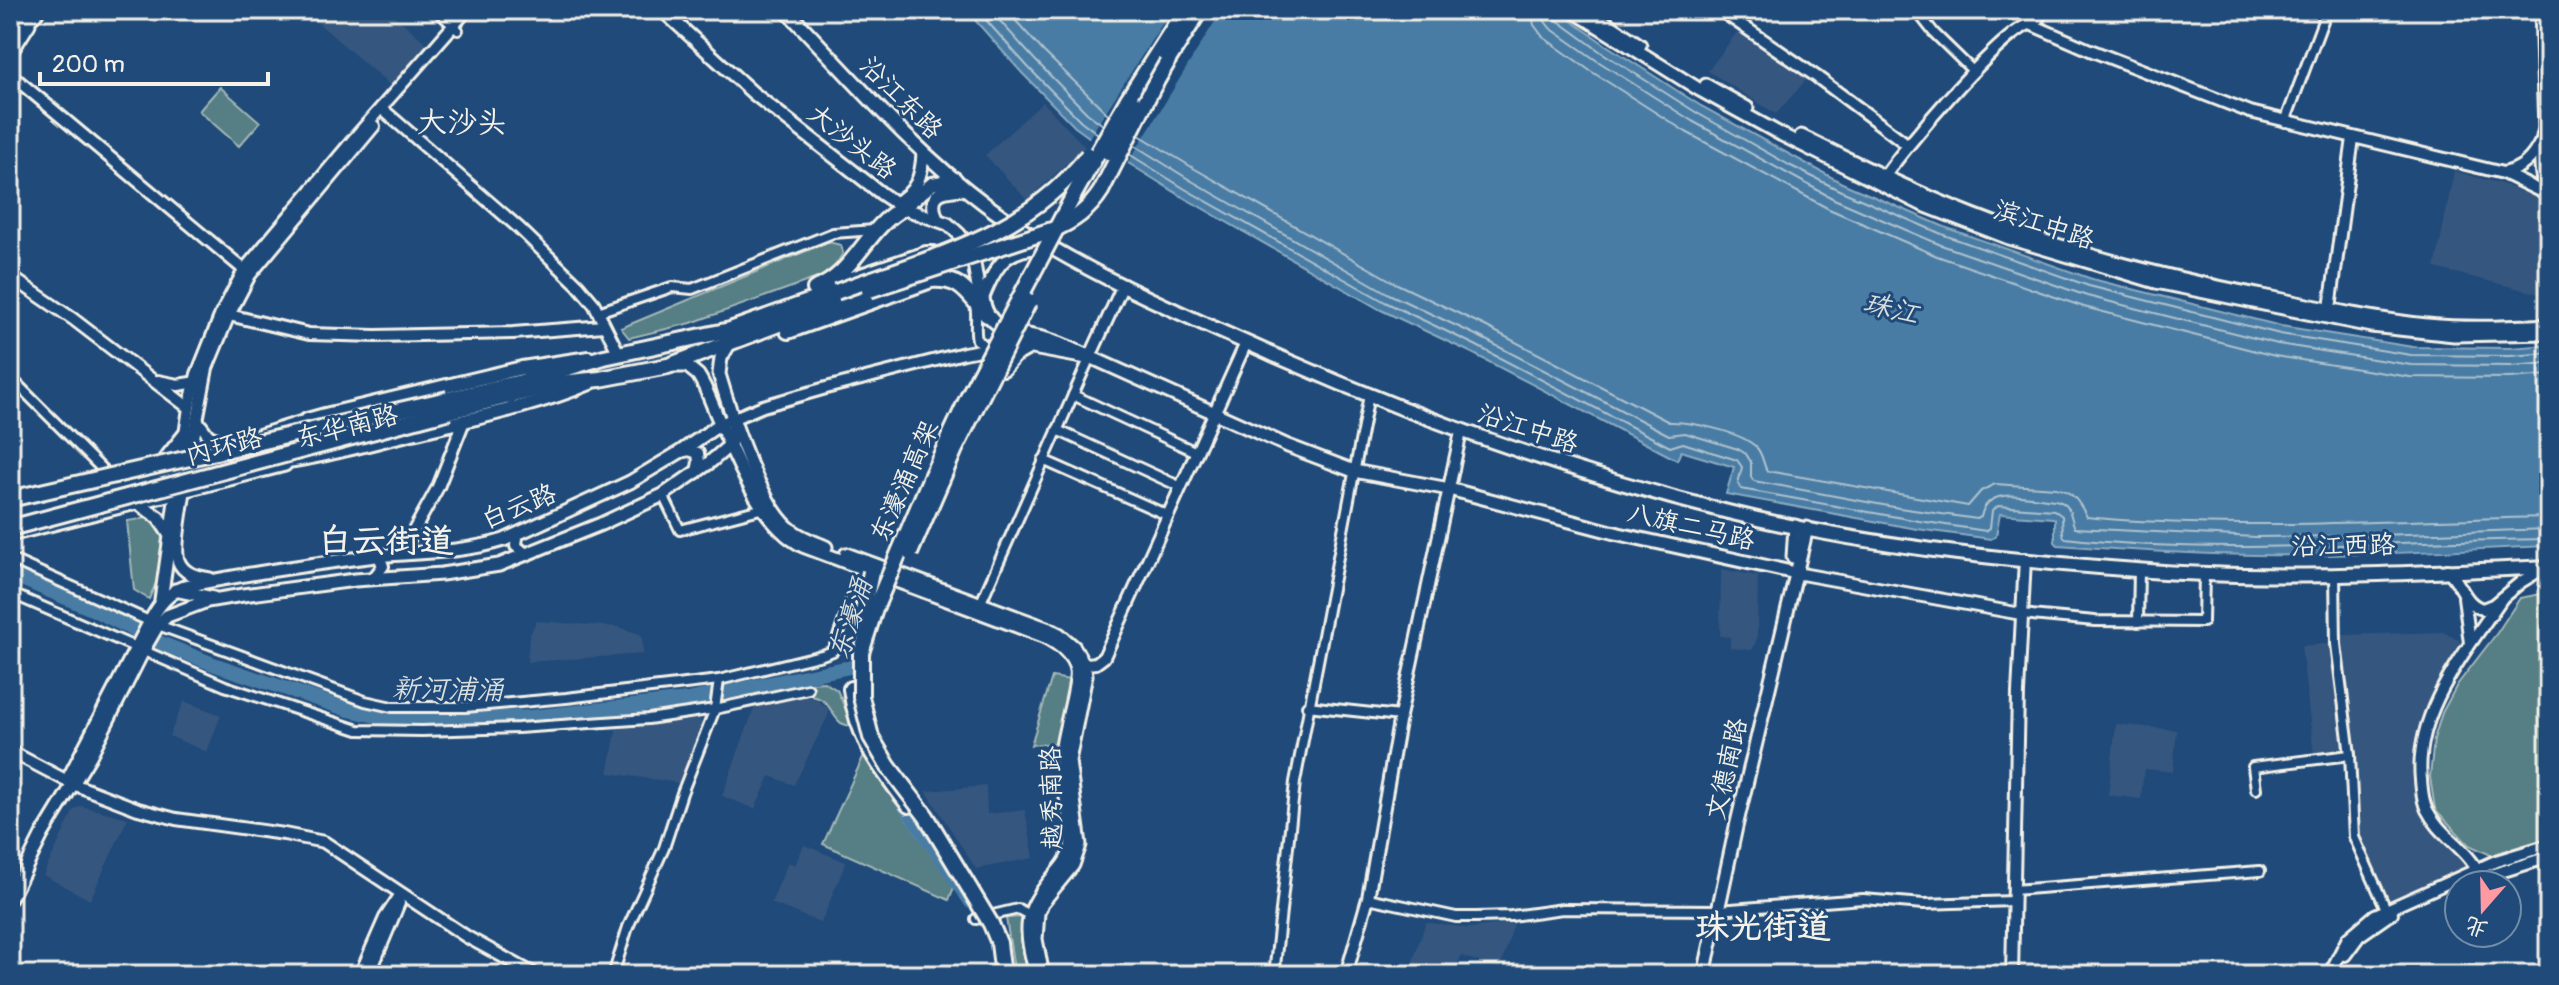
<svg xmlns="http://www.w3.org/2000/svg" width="2559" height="985" font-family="Pangolin,'LXGW WenKai TC',sans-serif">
  <rect width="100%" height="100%" fill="#1f4a7a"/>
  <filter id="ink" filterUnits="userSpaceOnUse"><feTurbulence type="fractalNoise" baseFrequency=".0125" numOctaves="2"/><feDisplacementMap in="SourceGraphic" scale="16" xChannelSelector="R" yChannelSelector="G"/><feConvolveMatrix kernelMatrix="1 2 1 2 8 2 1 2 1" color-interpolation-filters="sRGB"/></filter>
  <g filter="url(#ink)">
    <g fill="#35567e">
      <polygon points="303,10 388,10 431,47 394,89"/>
      <polygon points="1737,32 1807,79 1776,114 1708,71"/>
      <polygon points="1043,102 1085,147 1027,200 985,155"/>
      <polygon points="2454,171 2502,184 2535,197 2545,208 2544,295 2435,268"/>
      <polygon points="1721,569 1758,576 1757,639 1752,650 1730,648 1730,637 1720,636"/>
      <polygon points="536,621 619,627 642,635 643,654 527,662 529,637"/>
      <polygon points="2443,632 2460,641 2420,723 2416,785 2473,868 2388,905 2358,832 2359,781 2340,635"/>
      <polygon points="2334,643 2347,753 2314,756 2301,646"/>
      <polygon points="802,694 817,700 829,709 828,716 794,785 770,776 755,809 722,796 756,703"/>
      <polygon points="184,701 221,715 207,752 169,736"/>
      <polygon points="698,716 702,724 679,783 608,773 617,726"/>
      <polygon points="2116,724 2177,730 2173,772 2144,769 2141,799 2108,795"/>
      <polygon points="986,786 987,814 1025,810 1034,858 976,869 926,791"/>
      <polygon points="81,806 128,818 90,900 43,875 74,810"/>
      <polygon points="804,845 846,862 821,923 771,903 788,862 795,865"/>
      <polygon points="1426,922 1467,928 1514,923 1500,969 1461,956 1454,975 1408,975"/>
    </g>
    <g fill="#557e85" stroke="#a4b8b6" stroke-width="2">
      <polygon points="220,87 260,122 239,146 199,111"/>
      <polygon points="828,242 841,245 843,253 831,273 691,323 629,338 621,328"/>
      <polygon points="148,518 162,536 159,576 149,599 134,590 127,521"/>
      <polygon points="2547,593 2549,837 2529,849 2495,857 2469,845 2435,809 2430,777 2434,739 2442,713 2457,685 2497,633 2520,598"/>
      <polygon points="1052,677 1070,680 1056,743 1031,745"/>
      <path d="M824 682 837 690 854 727C850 726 845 725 841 723 829 713 832 701 812 696L811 683Z"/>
      <polygon points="865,753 888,792 954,887 949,900 823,844"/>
      <polygon points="1023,917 1023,938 1033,975 1015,975 1006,918"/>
    </g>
    <path fill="#487ca5" stroke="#8dabc0" stroke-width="2" d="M966 10H1556L1606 45 1701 106 1842 183 1947 228 2092 279 2281 326 2413 347 2509 348 2549 345V546C2451 550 2353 557 2255 555 2189 554 2124 550 2058 545L2055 542V519L2053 518 2000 514 1996 536 1991 539 1917 529 1726 494 1734 467 1681 451 1677 460 1472 353 1381 310 1181 196 1104 148 1075 127 1022 73Z"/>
    <polygon fill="#1f4a7a" points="1171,10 1222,10 1126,166 1087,141"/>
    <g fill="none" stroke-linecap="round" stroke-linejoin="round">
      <g stroke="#afc2cd" stroke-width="2">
        <polyline points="977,10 1028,67 1081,121 1098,134"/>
        <polyline points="990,10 1035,60 1087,113 1103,125"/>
        <polyline points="1006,10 1044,52 1109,115"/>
        <polyline points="1531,10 1534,25 1543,37 1589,70 1686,132 1829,209 1937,256 2084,307 2275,356 2410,377 2510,378 2549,375"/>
        <polyline points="1543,10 1544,20 1550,28 1596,60 1692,121 1834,199 1941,245 2087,296 2278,344 2411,365 2510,366 2549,363"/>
        <polyline points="1553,10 1557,20 1601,52 1697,113 1789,165 1839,190 1944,235 2089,286 2280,334 2411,355 2510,356 2549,353"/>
        <path d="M1139 135 1195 169 1395 283 1485 326 1669 422C1689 421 1743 432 1757 448 1763 455 1763 464 1767 471L1968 506 1981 491 1995 484 2056 488C2074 492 2079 502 2087 517 2121 521 2156 522 2190 523 2310 527 2429 519 2549 517"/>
        <path d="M1134 145 1190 180 1389 294 1480 337 1669 435 1685 433 1738 449 1746 454 1751 462V477L1754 481 1899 508 1977 519 1981 517C1987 484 2030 498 2055 500 2073 504 2069 516 2075 528L2256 537 2350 536 2549 529"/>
        <path d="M1129 154 1185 189 1385 302 1475 345 1670 447 1683 443 1737 460 1742 467 1738 484 1741 489 1919 521 1986 531 1990 528 1992 511 1998 506 2054 510 2062 516 2063 535 2065 538C2226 557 2388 540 2549 539"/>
      </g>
      <g stroke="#487ca5" stroke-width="14">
        <polyline points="10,574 92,609 156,641 213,664 349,710 393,720 530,717 687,700 860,665"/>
        <polyline points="899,797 971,902"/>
      </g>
      <defs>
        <g id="minor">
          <polyline points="437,10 458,30"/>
          <polyline points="1916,10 1934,33 1974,72"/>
          <polyline points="2035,24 2045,10"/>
          <polyline points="2285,122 2327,10"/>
          <polyline points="834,282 926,251 934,251 937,256"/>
          <path d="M975 305C978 317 974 328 977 340L989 348"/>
          <polyline points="598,312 672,287 692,289 833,233 875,230"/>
          <polyline points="10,377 111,478"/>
          <polyline points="1073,395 1196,452"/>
          <polyline points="1057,430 1181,487"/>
          <polyline points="1043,460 1167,515"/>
          <polyline points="663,495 680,530 764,508"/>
          <polyline points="10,559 158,625 365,701 392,707 465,707 566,698 719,680 822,655 833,651 862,568"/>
          <polyline points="2335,574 2336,644 2350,755 2354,837 2386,909"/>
          <polyline points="10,593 225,686 358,730 422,731 518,728 648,719 715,709 808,689"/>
          <polyline points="978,609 1090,357"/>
          <polyline points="2021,614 2095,621 2203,622 2204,573"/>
          <polyline points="2138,622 2139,571"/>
          <polyline points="1307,706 1400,716"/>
          <polyline points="2256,789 2253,767 2350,755"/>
          <polyline points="2013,890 2260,871"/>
          <polyline points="1368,898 1456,917 1476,917 1511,916 1563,909 1718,910 1863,899 1924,904 2013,901"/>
          <polyline points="976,919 1018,909 1029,915"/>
          <polyline points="613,975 628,927 664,848 682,793 715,709 719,680"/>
          <polyline points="1274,975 1295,782 1369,395"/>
        </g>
        <g id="tertiary">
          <polyline points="1720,10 1817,77 1908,145"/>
          <polyline points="10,74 248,273"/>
          <polyline points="381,108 519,228 578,285 594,304 619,354"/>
          <path d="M2503 173C2522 169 2532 159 2540 143"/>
          <path d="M1880 183C1899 153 2001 32 2030 24L2090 50 2250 112 2503 173 2546 194"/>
          <polyline points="10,276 73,319 189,408"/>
          <polyline points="229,315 309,334 376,336 513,333 604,326"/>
          <polyline points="2329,316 2353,138"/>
          <polyline points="1090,357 1123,285"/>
          <polyline points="158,381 178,385 197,382"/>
          <polyline points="197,420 209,436 230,444"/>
          <polyline points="720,424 763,406 826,388 964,353 1038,339"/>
          <polyline points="680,452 689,450 698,453 699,462 697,472"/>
          <polyline points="191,453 207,368 229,315 250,275 374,126"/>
          <polyline points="182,455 189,408 197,374 221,314 244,270 358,134 467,10"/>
          <polyline points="164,459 184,434"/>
          <polyline points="517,535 516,546 527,555"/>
          <polyline points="401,554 438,487 464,421"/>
          <path d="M2447 570C2462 582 2463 604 2483 609L2493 605 2521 582 2544 568"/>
          <polyline points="1796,573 2021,614"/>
          <polyline points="373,579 383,566 379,556"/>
          <polyline points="2464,597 2470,643"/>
          <polyline points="1078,665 1096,663 1104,657 1246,343"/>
          <polyline points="10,751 73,784 138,809 176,819 284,834 324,842 467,937 536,975"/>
          <path d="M2481 876C2468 849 2440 836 2427 810 2422 800 2422 790 2421 780 2414 711 2466 652 2502 598"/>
          <polyline points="2458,885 2549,857"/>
          <polyline points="2345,955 2359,936 2392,913"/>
          <polyline points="360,975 385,918 401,894"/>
          <polyline points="369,975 399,903"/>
          <polyline points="1087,975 1104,973 1124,975"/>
          <polyline points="1346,975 1368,898 1400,716 1461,432"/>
          <polyline points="2012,975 2018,693 2025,559"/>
          <polyline points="2329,975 2348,938 2375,915 2496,861 2549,845"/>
        </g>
        <g id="secondary">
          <polyline points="662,10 753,93 882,194 903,208 948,224 959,234 972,251 980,300"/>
          <polyline points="1572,10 1700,90 1782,135 1921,204 2009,238 2156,282 2371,326 2454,335 2549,333"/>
          <polyline points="1587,10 1640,45"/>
          <polyline points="2541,10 2545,130"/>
          <polyline points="10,54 29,24"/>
          <polyline points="1706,85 1747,108"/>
          <path d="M2546 125C2538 150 2540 178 2549 203"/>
          <path d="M1801 136C1858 164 1914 192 1973 215 2073 255 2178 280 2283 300 2331 310 2379 320 2427 325 2468 329 2509 327 2549 325"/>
          <path d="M895 203C917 193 922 175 923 153"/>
          <path d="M937 219C926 191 944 190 966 189"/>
          <path d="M1049 248C1009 246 997 261 983 297 986 331 1016 332 1043 338 1052 340 1060 344 1068 347L1288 446 1354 471 1449 489 1619 534 1796 573"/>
          <path d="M730 343 721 358 719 374C730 412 759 501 788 527 798 537 813 541 826 547"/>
          <path d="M673 366H687L698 375C708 390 713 408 721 425 738 464 763 527 803 546L1043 636C1057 643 1073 653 1076 670 1079 685 1062 733 1061 755 1059 786 1075 817 1071 847 1069 859 1060 869 1052 878 1021 916 1025 930 1036 975"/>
          <polyline points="254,437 302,422"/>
          <path d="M190 458C187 475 173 548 178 560 183 574 197 577 210 579"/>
          <polyline points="139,504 159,518 169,534"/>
          <polyline points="10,535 285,465"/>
          <polyline points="846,554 1049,629 1059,634 1074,647 1084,665 1086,675 1069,761 1080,845 1073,865 1042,903 1038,913 1036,939 1043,975"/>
          <polyline points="1793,557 1795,526"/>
          <polyline points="175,590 213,598"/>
          <polyline points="161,600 181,459"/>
          <path d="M69 777 150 621C159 605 167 593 186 586 249 573 312 564 376 556 419 552 463 553 504 540L630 482 680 452 720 424"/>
          <polyline points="10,899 42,835 90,756 143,651 158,625 167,616 207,601 243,595 355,580 442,574 499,565 601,524 663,495 709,463 730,445 735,418"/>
          <polyline points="1704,975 1736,827 1807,528"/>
        </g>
        <g id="primary">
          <path d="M786 10C851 77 910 148 985 204 1069 267 1178 312 1274 355 1421 420 1572 473 1728 512 1861 545 1999 560 2136 570 2273 581 2412 573 2549 567"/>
          <polyline points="2548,10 2549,55"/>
          <polyline points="903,208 932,184 955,179"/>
          <polyline points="287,435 307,420 325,415 522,368 589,358"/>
          <path d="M271 463C321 458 368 443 417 432 475 418 535 406 590 383"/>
          <polyline points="10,509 221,458"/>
          <polyline points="10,518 158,483"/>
        </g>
        <g id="trunk">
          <polyline points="10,18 16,10"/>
          <polyline points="10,38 37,10"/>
          <polyline points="1161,71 1200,10"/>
          <polyline points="1128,99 1185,10"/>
          <path d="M815 289C855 274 866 228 903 208"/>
          <path d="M788 331 931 280C963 278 967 294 987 315"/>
          <polyline points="1003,368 1014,355 1030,346 1090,357"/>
          <polyline points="448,399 521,382 604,357 730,330 836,292"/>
          <polyline points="450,411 561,383 600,379 668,366 869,290"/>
          <path d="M851 689C857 738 880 767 909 805"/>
        </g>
      </defs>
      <use href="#minor" stroke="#f4f1e8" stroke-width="14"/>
      <use href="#tertiary" stroke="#f4f1e8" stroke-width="16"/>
      <use href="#secondary" stroke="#f4f1e8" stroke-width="17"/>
      <use href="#primary" stroke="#f4f1e8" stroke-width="18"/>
      <use href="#trunk" stroke="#f4f1e8" stroke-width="20"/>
      <use href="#minor" stroke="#1f4a7a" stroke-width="8"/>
      <use href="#tertiary" stroke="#1f4a7a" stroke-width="10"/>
      <use href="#secondary" stroke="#1f4a7a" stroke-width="11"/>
      <use href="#primary" stroke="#1f4a7a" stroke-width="12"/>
      <use href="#trunk" stroke="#1f4a7a" stroke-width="14"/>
      <defs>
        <g id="trunk-bridge">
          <polyline points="1108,152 1137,104"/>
          <path d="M869 290 1052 230C1073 222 1089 210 1101 191L1152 89 1167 63"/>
          <path d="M836 292C929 257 1024 238 1088 155"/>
          <polyline points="10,499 448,399"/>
          <polyline points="10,528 450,411"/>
          <polyline points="910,553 955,449 1029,301"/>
          <polyline points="860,626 871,572"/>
          <polyline points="1003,975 999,943 991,924 926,816 888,766 871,737 861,697 861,653 875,609 931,477 972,389 1076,191 1128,99"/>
        </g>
      </defs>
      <use href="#trunk-bridge" stroke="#f4f1e8" stroke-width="20" stroke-linecap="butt"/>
      <use href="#trunk-bridge" stroke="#1f4a7a" stroke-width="14"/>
    </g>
  </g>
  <g text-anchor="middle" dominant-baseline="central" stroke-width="6" stroke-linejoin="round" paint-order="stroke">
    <g font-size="26" fill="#f4f1e8" stroke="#1f4a7a">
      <text transform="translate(901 98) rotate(45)">沿江东路</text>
      <text transform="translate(852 142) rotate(38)">大沙头路</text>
      <text transform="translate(2044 225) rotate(18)">滨江中路</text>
      <text transform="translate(347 427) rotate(-14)">东华南路</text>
      <text transform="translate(1528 429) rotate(18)">沿江中路</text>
      <text transform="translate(224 447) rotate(-15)">内环路</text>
      <text transform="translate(905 481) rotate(-66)">东濠涌高架</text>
      <text transform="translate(519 507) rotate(-22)">白云路</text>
      <text transform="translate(1691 527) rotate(13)">八旗二马路</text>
      <text transform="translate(2343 546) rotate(-1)">沿江西路</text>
      <text transform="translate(1727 769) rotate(-77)">文德南路</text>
      <text transform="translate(1052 798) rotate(-91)">越秀南路</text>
    </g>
    <g font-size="28" font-style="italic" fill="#dadfde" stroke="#1f4a7a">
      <text transform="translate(1891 309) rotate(14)">珠江</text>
      <text transform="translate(851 619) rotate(-72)">东濠涌</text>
      <text transform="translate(448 690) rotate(1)">新河浦涌</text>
    </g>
    <g font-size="30" fill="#f4f1e8" stroke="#1f4a7a">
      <text x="462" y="122">大沙头</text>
    </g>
    <g font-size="34" font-weight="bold" fill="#f4f1e8" stroke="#1f4a7a">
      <text x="386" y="541">白云街道</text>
      <text x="1763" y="927">珠光街道</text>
    </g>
  </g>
  <rect width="2559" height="985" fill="none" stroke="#1f4a7a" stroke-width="40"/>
  <rect x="20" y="20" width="2519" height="945" fill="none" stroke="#f4f1e8" stroke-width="3" filter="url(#ink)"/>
  <g transform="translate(2483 909) rotate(200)"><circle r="38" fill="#1f4a7a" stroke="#748da6" stroke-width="2"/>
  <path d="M0-6L14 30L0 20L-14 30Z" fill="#ff9aa2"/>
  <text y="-12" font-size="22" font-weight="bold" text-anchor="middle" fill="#f4f1e8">北</text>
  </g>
  <path d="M40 72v12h228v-12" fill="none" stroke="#f4f1e8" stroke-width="4"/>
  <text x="52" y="72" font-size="24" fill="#f4f1e8" stroke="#1f4a7a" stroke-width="6" paint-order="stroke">200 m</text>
</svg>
